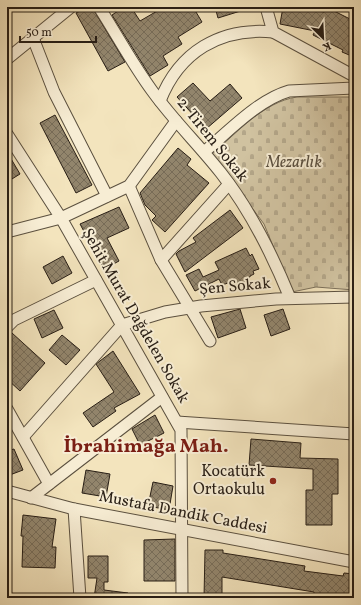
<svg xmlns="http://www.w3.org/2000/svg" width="361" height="605" font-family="Vollkorn,serif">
  <defs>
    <pattern id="cemetery-stones" width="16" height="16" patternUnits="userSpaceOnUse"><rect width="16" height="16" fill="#d0c2a0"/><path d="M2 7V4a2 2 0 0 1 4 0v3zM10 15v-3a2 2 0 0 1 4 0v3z" fill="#b3a689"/></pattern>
    <pattern id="building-cross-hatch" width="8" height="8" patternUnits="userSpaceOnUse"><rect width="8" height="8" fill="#92856c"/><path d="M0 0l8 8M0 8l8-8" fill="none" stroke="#776c58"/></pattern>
  </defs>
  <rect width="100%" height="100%" fill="#f3e4bd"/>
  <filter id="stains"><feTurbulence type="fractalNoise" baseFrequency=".005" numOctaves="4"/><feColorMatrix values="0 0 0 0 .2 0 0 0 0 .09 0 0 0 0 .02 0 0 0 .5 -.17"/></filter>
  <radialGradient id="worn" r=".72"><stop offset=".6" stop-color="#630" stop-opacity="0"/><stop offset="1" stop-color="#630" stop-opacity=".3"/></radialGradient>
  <path fill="url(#cemetery-stones)" stroke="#7c705a" d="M297 97H354V290L316 287 292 292 264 224 212 154C237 133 263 102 297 97Z"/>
  <g fill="url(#building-cross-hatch)" stroke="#281e15">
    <polygon points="88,7 92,7 125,62 108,71 76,13"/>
    <polygon points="124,7 131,7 140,21 164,7 193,7 202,22 178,37 182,44 163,56 168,65 150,76 112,15"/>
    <polygon points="215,7 247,7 247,9 218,18"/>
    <polygon points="283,7 296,7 324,12 326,7 354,21 354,57 342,52 343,50 313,35 315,31 280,24"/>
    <polygon points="193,83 210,101 230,84 242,98 206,129 177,97"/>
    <polygon points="55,115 92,185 76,193 40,123"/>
    <polygon points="178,148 191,159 187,165 209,183 165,232 152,220 156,216 145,205 140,193"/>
    <polygon points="7,152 20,174 7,182"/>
    <polygon points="119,207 129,228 107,238 119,261 104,269 80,224"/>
    <polygon points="230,210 243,228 185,272 176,254 179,251 196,242 193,238"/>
    <polygon points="246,248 250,256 252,254 259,269 253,271 254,274 250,276 250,277 246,279 247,281 239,284 238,283 234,285 233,283 229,285 228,283 222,285 219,279 195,291 186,275 199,269 203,277 219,270 215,262"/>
    <polygon points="63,256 72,273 52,284 43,267"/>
    <polygon points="240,309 246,328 218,338 211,317"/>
    <polygon points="283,309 290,329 271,336 264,315"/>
    <polygon points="54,310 63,328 42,338 34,319"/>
    <polygon points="12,333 45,363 20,391 7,379 7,338"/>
    <polygon points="62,335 80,350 66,365 49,350"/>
    <polygon points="113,351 140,394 114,408 116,411 93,427 83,413 114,392 96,364"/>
    <polygon points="155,415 164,433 140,445 132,429"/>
    <polygon points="251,439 301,443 300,458 338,459 338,494 332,494 332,525 306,525 306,490 313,490 313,469 249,465"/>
    <polygon points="14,449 23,470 7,476 7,451"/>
    <polygon points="86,470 110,474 106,497 82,493"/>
    <polygon points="153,482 173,486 169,510 148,506"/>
    <polygon points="23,515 56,519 52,547 56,547 55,568 22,567 23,536 21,536"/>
    <polygon points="175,539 175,581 144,581 144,540"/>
    <polygon points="205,550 223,550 223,553 305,566 304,571 343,576 344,573 354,574 354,598 314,594 314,592 222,577 222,598 204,598"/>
    <polygon points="88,556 108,556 108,582 104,582 104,590 128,593 128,598 94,598 97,578 88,578"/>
  </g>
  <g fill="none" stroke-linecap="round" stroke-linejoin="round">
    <defs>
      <g id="minor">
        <path d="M99 7C117 35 133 65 153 92 174 121 199 145 221 173 251 211 272 254 290 298"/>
        <polyline points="266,7 273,32 354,76"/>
        <polyline points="33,38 54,92 107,196"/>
        <polyline points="7,59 71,7"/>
        <path d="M160 101C179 52 220 27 273 32"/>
        <polyline points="7,134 61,218 181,430 182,598"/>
        <path d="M204 152C229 131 258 100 289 91L354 88"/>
        <polyline points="129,186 161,260 210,341"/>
        <polyline points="7,232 61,218 129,186 176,121"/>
        <polyline points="161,260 229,184"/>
        <polyline points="7,327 14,320 96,280"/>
        <polyline points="7,409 49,484"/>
        <polyline points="177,422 354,434"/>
        <polyline points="23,437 122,325 165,312 201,306 276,299 354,297"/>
        <polyline points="7,491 74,509 354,562"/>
        <polyline points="31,498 162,397"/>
        <polyline points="74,509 80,598"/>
      </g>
    </defs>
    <use href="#minor" stroke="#5b503f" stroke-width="13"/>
    <use href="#minor" stroke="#f7edd4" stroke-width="11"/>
  </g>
  <circle fill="#8f2418" stroke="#f7edd4" stroke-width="1.5" cx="273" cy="481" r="4"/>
  <g text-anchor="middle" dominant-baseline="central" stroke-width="4" stroke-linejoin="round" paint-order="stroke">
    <g font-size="16" fill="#281e15" stroke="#f7edd4">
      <text transform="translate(212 140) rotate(51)">2. Tirem Sokak</text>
      <text transform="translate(235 287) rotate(-5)">Şen Sokak</text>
      <text transform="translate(135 316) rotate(60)">Şehit Murat Dağdelen Sokak</text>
      <text transform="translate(183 513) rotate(11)">Mustafa Dandik Caddesi</text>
    </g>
    <g font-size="16" font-style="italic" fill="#5a4f3f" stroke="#f7edd4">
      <text x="294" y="163">Mezarlık</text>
    </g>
    <g font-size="16" fill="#281e15" stroke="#f7edd4" text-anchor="end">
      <text x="265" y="472">Kocatürk<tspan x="265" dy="18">Ortaokulu</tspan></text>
    </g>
    <g font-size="20" font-weight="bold" fill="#7a1f14" stroke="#f7edd4">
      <text x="146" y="447">İbrahimağa Mah.</text>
    </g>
  </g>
  <rect width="361" height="605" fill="none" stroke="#f3e4bd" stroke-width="24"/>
  <rect x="8" y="8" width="345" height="589" fill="none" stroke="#281e15" stroke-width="2"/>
  <rect x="12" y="12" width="337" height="581" fill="none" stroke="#281e15"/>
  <g transform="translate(323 38) rotate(156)" stroke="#f7edd4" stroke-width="3" paint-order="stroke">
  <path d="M0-3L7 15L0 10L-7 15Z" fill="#281e15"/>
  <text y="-6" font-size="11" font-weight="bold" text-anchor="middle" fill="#281e15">K</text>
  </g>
  <path d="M20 36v6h76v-6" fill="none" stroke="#281e15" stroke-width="2"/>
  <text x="26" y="36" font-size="12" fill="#281e15" stroke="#f7edd4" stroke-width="3" paint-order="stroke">50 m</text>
  <rect width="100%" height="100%" filter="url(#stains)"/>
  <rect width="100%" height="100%" fill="url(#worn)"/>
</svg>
